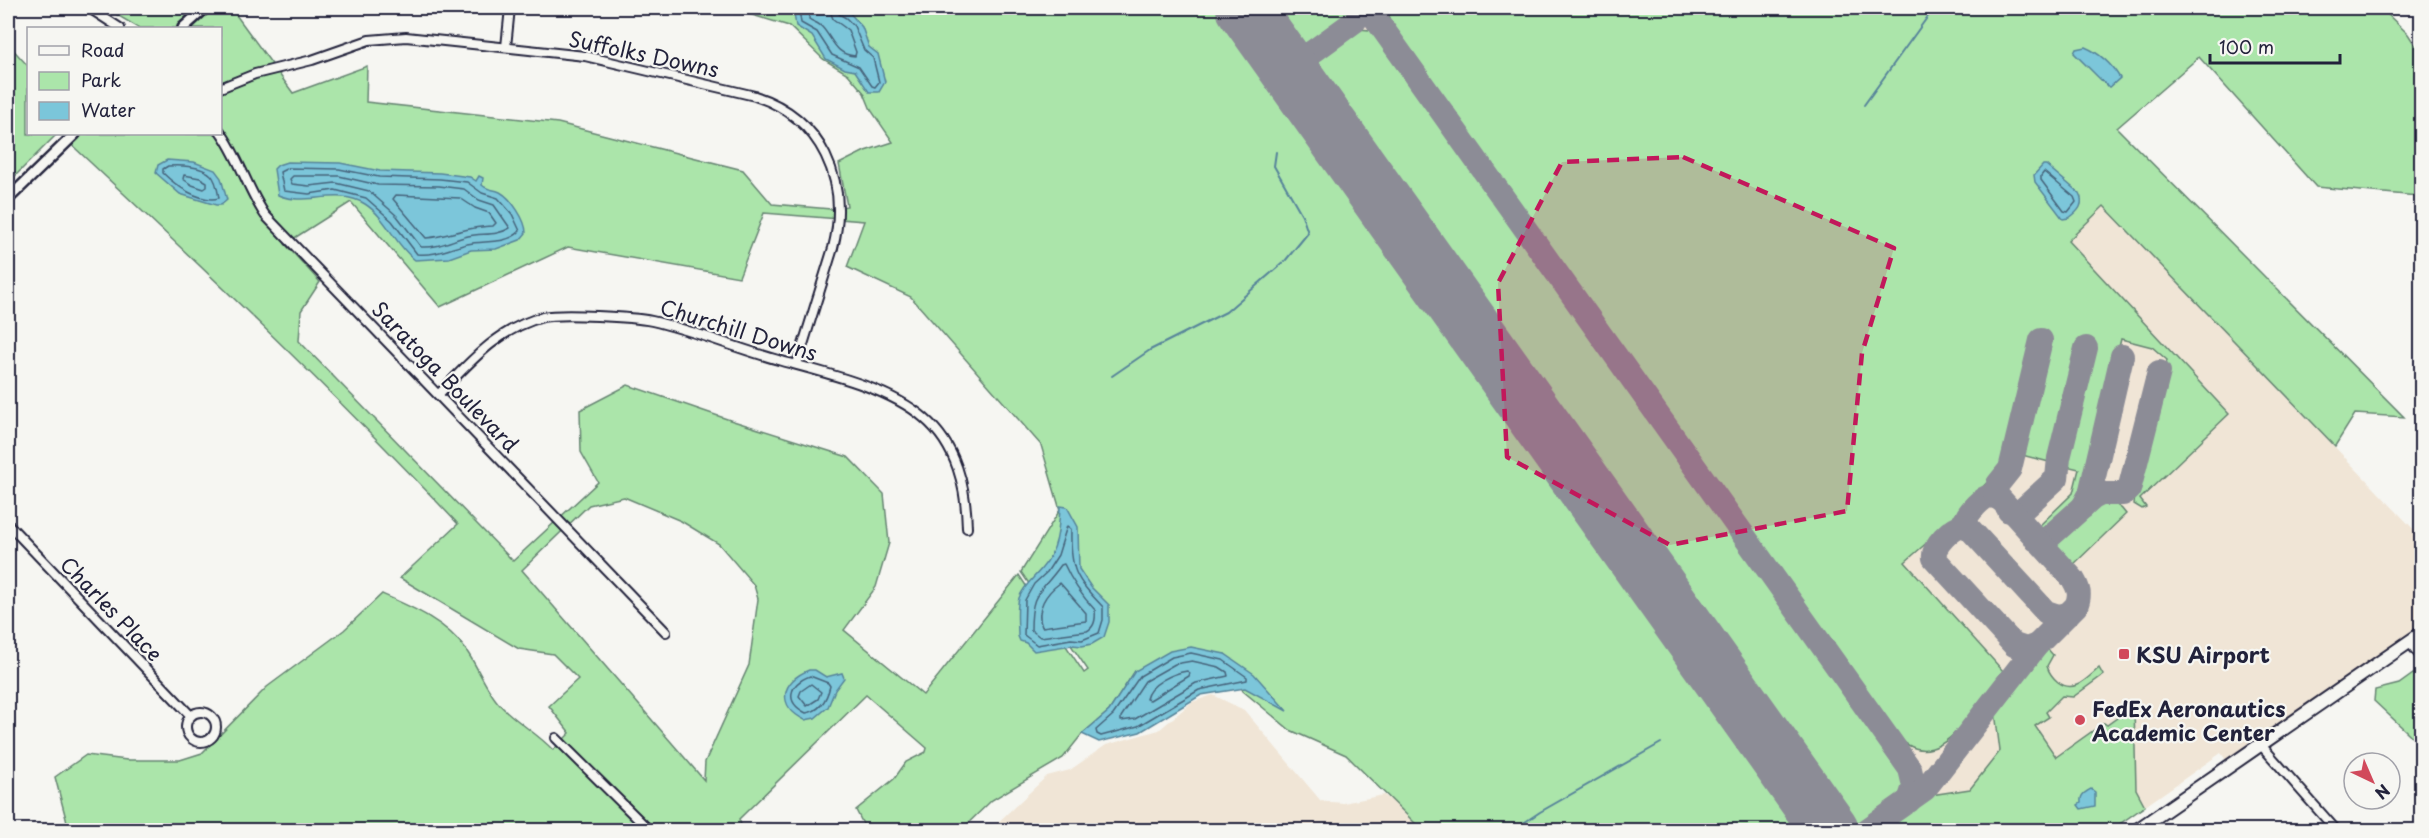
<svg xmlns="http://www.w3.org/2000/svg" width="2429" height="838" font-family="'Playpen Sans',sans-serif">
  <rect width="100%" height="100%" fill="#f6f6f2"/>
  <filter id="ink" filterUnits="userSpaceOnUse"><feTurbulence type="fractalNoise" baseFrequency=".0167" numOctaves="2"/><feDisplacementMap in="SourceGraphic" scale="12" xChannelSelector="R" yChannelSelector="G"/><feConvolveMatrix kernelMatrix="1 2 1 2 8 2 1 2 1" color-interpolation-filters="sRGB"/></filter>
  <g filter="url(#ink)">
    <g fill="#f0e5d6">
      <polygon points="947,8 1826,8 2104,206 2421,537 2421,633 2230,766 2221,753 2111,830 1461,830"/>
      <polygon points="1213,695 1244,710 1321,801 1343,803 1384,795 1402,808 1425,830 990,830 1047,776 1070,770 1106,745 1159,730 1192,702"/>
    </g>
    <g fill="#abe5aa" stroke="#668472" stroke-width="1.5" fill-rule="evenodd">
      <path d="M110 8H231L293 93 367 66 366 102 558 123 743 170 772 204 831 209 847 206 839 164 865 151 893 142 871 110 864 93 848 74 823 59 789 26 729 8H1229L1815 830H1422L1346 755 1290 730 1243 691 1225 654 1135 671 1109 711 1082 734 1063 758 992 800 961 830H866L856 810 894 779 906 762 926 752 927 748 866 695 739 819 743 830H69L55 777 86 755 127 760H180L202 753 267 687 344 630 382 594C412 607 447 622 466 650 478 667 486 690 500 705 516 722 537 733 553 750L570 733 549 706 578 679 553 654 519 649 400 578 458 524C331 389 196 261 60 134H220V28H139L107 9ZM351 202 440 307 568 247 739 277 764 213 864 221 847 267 911 297 1041 445 1060 510 1021 572 1088 670 1084 673 1019 575 923 695 844 630 876 587 889 543 884 494 848 457 730 420 628 385 580 410 581 452 598 482 513 561 299 341 301 311 320 282 285 244ZM624 497 681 521 719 544 754 585 758 599 749 665 705 762 704 780 522 570 589 505Z"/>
      <path d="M1261 8H1350C1343 21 1314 46 1298 46L1281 37Z"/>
      <path d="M1391 8H2381L2408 34 2421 54V199L2418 196 2316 187 2199 57 2117 128 2404 417 2355 414 2335 446 2104 206 2068 241 2229 414 2140 499 2146 507 2142 509 2134 504 2135 495 2167 360 2152 347 2121 339 2084 494 2076 504 2041 532 2037 528 2073 493 2079 469 2062 465 2089 348 2082 346 2053 463 2018 454 2045 337 2036 336 2006 463 1939 532 1905 562 2004 672C1997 684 1987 695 1978 706 1957 734 1926 773 1893 731L1394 31 1389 18Z"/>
      <path d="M1358 29 1370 30 1377 35 1901 771C1904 777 1907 782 1906 789 1903 798 1863 826 1853 827 1846 827 1841 822 1837 818L1312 80 1311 73 1315 60Z"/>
      <polygon points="8,44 28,66 28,134 57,134 8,183"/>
      <path d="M2102 502C2113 501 2120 505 2126 514L2072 566 2055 547 2056 542Z"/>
      <path d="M2046 647 2053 655 2047 666C2049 673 2052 677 2058 682 2074 694 2086 679 2099 668L2103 675 2073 697 2062 696 2046 712 2049 717 2035 726 2056 757 2104 723 2107 725 2128 710 2127 707 2132 703 2134 706 2136 789 2145 806 2111 830H1881L1931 795 1970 789 2000 751 1995 712Z"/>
      <polygon points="2413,674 2421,675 2421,745 2374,701 2375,690 2399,684"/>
    </g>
    <g fill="#7bc6da" stroke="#57849a" stroke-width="1.5">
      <polygon points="800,8 834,8 849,12 862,27 869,47 878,54 885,82 879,92 869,92 855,71 845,69 826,59 812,36 796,26 794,14"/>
      <path d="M2085 47C2099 53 2112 65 2120 78L2110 87 2106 85 2074 53 2076 49Z"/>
      <polygon points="167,160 194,162 215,170 221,178 227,200 221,205 216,205 180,194 156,173 158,165"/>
      <path d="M287 162 340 163 380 171 440 173 470 177 476 181 479 176 483 178 482 185C487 190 493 189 500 192 511 198 526 220 526 233L520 240 496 249 471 250 449 258 415 260C395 245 387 218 365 204 338 187 305 207 278 195L274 169 278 165Z"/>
      <path d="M2043 165H2046L2079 193C2085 204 2079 211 2069 218L2063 219 2035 182 2034 175Z"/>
      <path d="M1060 506 1067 507 1078 527 1079 569 1091 587 1109 605V622L1104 637 1092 644 1082 646 1072 645 1034 651 1026 643 1020 641 1018 636C1018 624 1016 609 1019 598 1024 585 1034 578 1042 568 1058 550 1059 529 1060 506Z"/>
      <polygon points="1191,647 1225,654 1254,674 1287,711 1245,688 1201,695 1140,732 1099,742 1082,734 1109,711 1135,671 1170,651"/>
      <path d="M809 670H815L826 677 842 673 844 678 835 690 828 707 815 718 805 720C776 706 781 681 809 670Z"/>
      <path d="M2091 789 2095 792V806L2081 809 2078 805 2081 803C2080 795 2084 793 2091 789Z"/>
    </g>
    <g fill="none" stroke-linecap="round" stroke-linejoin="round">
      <g stroke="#46647b" stroke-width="1.5">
        <polyline points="803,8 800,16 801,23 817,32 832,55 859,67 872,86 875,87 879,82 873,58 864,50 854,26 846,18 839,14 837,8"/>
        <path d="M810 8 809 19C813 22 819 23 822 27 833 39 835 55 855 56L856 52 848 30 833 19 829 8"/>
        <path d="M168 166C180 165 202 166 211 175 216 179 218 192 219 198 200 203 176 186 163 173V169Z"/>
        <path d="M288 168 339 169 379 177 440 179 467 182 482 193 498 198 512 214 520 231C507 245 485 240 467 244 450 248 436 256 417 254L392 221 366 198 335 190 309 194 284 191 280 172Z"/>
        <polygon points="2044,172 2074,197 2076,202 2068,212 2064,211 2041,180 2041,176"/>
        <polygon points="184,175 200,178 207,182 207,187 204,189 192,185 183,179"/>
        <path d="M293 176H339L378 185 439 186 464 189 479 200 494 205 510 228C497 236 483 233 468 236 452 240 439 248 421 247L397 216 369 191 336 183 309 186 292 184 290 179Z"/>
        <path d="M396 195 460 198 475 208 489 213 496 223 493 226C469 226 449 236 426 238L393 199Z"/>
        <path d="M1067 526 1071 529C1070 570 1075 578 1103 607V620L1099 633 1082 640 1071 639 1037 645 1024 635 1025 600 1034 584 1047 572 1058 555Z"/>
        <path d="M1064 564C1072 582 1081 595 1095 610 1096 619 1095 627 1087 631L1040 637 1031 630C1031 589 1040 595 1061 565Z"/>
        <path d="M1060 583 1086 613V621L1042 627C1035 609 1046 593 1060 583Z"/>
        <polygon points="1191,653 1223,660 1247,677 1247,680 1199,690 1138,726 1101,736 1097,734 1096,730 1113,715 1140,676 1172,657"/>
        <polygon points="1192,661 1219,667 1227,672 1228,676 1196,683 1135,719 1121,721 1121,717 1145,681 1175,664"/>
        <path d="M1187 671 1190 673 1189 676 1150 700 1146 699C1149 684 1173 673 1187 671Z"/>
        <path d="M810 676 828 683 830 686C827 699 821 711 806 713 784 702 789 684 810 676Z"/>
        <polygon points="811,684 821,692 818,699 807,706 799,696 801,691"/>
      </g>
      <g stroke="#57849a" stroke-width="2">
        <polyline points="1864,105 1934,8"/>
        <polyline points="8,143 15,145"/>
        <polyline points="1112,376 1150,350 1226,312 1285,261 1308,233 1302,215 1274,166 1276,152"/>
        <polyline points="1513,830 1540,812 1661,743"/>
      </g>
      <g stroke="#8c8c96" stroke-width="24">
        <polyline points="1368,8 1910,769 1914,786 1909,801"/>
        <path d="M1266 37C1278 52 1292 60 1311 53"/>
        <path d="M1306 93C1299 77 1301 66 1311 53L1355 21"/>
        <path d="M1997 498 1992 495C1982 497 1969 511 1965 521L1968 527 2046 612 2058 616 2068 614"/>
        <polyline points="2083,507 2090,494 2122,356"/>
        <polyline points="2009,511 2021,511 2057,478 2059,458 2086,348"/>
        <path d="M1968 527 1963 525C1952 527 1932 546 1934 558L2014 645 2026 649 2037 645"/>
        <polyline points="2036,540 2044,541 2047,539 2093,498 2101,494 2123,494 2129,490 2159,372"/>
        <polyline points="1820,816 1839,830"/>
        <path d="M1867 830 1925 789 2037 645 2076 606C2081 595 2079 589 2073 579L1995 493 1998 484 2010 469 2041 340"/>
      </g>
      <polyline stroke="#8c8c96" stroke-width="58" points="1245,8 1830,830"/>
      <defs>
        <g id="minor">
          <polyline points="89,8 120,28"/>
          <polyline points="506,47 510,8"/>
          <path d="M220 88 255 74 312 60 369 40 406 37 585 56 755 96C822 118 850 181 833 248L797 364"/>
          <path d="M220 131C239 157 247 188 265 215L666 632"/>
          <path d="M439 394C470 362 499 328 543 317 561 313 633 317 652 321 696 331 738 349 782 361 826 373 890 388 924 418 957 446 966 487 967 528"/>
          <polyline points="8,524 191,716"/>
          <polyline points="2409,642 2422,658"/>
          <circle cx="201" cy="727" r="15"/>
          <polyline points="556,738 649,830"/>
          <polyline points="2261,745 2336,830"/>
        </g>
        <g id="tertiary">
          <polyline points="183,28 205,8"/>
          <polyline points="8,199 75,134"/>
        </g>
        <polyline id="primary" points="2137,830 2422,633"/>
      </defs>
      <use href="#minor" stroke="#22223b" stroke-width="12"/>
      <use href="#tertiary" stroke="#22223b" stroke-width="14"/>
      <use href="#primary" stroke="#22223b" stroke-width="16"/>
      <use href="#minor" stroke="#f6f6f2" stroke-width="8"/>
      <use href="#tertiary" stroke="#f6f6f2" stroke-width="9"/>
      <use href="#primary" stroke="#f6f6f2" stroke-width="12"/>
    </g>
  </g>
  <path fill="#c2185b" fill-opacity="0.2" stroke="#c2185b" stroke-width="4.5" stroke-dasharray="12 8" stroke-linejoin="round" d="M1683 157 1894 248 1862 353 1847 511 1670 545 1507 457 1498 283 1562 162Z"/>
  <g fill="#d1495b" stroke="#f6f6f2" stroke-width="2">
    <rect x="2118" y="648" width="12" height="12" rx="3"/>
    <circle cx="2080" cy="720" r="6"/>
  </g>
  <g text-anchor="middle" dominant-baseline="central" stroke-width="4.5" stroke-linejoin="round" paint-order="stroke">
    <g font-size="21" fill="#22223b" stroke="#f6f6f2">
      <text transform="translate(644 53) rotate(12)">Suffolks Downs</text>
      <text transform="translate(739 329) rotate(17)">Churchill Downs</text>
      <text transform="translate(446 376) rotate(46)">Saratoga Boulevard</text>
      <text transform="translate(112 608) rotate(46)">Charles Place</text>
    </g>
    <g font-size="21" font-weight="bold" fill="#22223b" stroke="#f6f6f2" text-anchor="start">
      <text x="2136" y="654">KSU Airport</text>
      <text x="2092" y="708">FedEx Aeronautics<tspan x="2092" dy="24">Academic Center</tspan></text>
    </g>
  </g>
  <rect width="2429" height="838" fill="none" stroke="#f6f6f2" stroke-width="30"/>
  <rect x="15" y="15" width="2399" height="808" fill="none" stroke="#22223b" stroke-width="2" filter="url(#ink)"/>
  <rect x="27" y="27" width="195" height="108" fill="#f6f6f2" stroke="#a1a1a9" stroke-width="1.5"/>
  <rect x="39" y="46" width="30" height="9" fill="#f6f6f2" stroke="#a1a1a9" stroke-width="1.5"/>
  <text x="81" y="57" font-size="18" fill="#22223b">Road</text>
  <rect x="39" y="72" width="30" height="18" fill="#abe5aa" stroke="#a1a1a9" stroke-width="1.5"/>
  <text x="81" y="87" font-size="18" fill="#22223b">Park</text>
  <rect x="39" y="102" width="30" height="18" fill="#7bc6da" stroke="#a1a1a9" stroke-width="1.5"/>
  <text x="81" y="117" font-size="18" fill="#22223b">Water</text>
  <g transform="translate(2372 781) rotate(136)"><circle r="28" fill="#f6f6f2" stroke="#a1a1a9" stroke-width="1.5"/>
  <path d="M0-4.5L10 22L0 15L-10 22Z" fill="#d1495b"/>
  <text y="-9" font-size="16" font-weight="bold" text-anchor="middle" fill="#22223b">N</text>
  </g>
  <path d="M2210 54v9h130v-9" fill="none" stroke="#22223b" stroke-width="3"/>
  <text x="2219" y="54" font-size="18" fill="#22223b" stroke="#f6f6f2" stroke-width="4.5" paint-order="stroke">100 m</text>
</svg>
